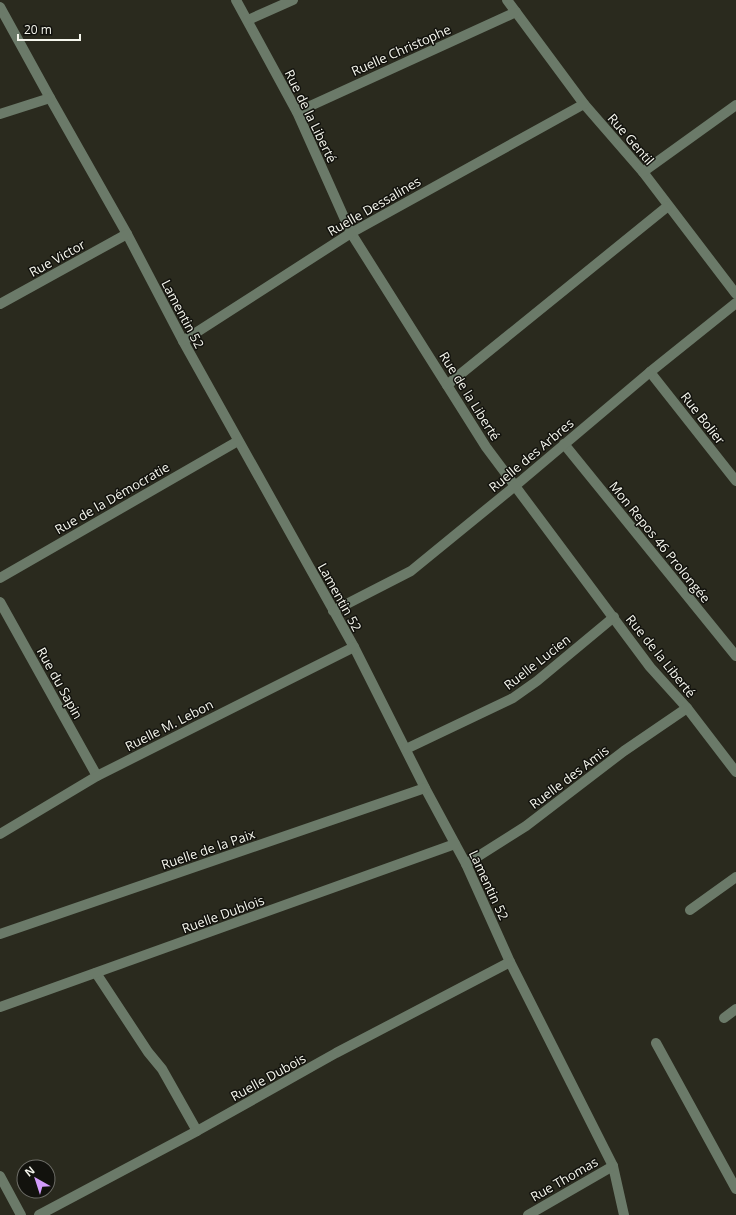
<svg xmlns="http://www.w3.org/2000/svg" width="736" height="1215" font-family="'Open Sans',sans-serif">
  <rect width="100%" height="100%" fill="#2a2a1e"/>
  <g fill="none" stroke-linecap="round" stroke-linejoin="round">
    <g stroke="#6b7a69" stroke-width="10">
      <polyline points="236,0 297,112 351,233 486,447 650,667 687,708 736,772"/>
      <polyline points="507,0 584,104 643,172 736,294"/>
      <polyline points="0,7 50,98 127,234 183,341 354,647 425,788 466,864 510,962 613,1166 624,1215"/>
      <polyline points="248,20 293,0"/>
      <polyline points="297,112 516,12"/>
      <polyline points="0,114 50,98"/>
      <polyline points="643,172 736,105"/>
      <polyline points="0,304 127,234"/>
      <polyline points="183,341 351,233 584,104"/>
      <polyline points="650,372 736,481"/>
      <polyline points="447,385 668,206"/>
      <polyline points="564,444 736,656"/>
      <polyline points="0,578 238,441"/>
      <polyline points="0,602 97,776"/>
      <polyline points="333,611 411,571 515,486 650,372 736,303"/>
      <polyline points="406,749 513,698 537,681 614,617"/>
      <polyline points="0,834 97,776 354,647"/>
      <polyline points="466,864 526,826 624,751 687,708"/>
      <polyline points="690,910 736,877"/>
      <polyline points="0,934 425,788"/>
      <polyline points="96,973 148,1052 162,1069 197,1131"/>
      <polyline points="0,1007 455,844"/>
      <polyline points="724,1018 736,1009"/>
      <polyline points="656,1043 736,1189"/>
      <polyline points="0,1176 21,1215"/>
      <polyline points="39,1215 197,1131 336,1053 510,962"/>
      <polyline points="528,1215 613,1166"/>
    </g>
  </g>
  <g text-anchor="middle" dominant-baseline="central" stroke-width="3" stroke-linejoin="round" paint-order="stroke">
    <g font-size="13" fill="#f5f6ed" stroke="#12120d">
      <text transform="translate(401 50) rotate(-24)">Ruelle Christophe</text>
      <text transform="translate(311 116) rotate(64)">Rue de la Liberté</text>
      <text transform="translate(631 139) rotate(49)">Rue Gentil</text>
      <text transform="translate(374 206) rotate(-30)">Ruelle Dessalines</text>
      <text transform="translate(57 258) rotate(-29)">Rue Victor</text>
      <text transform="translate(183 314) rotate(62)">Lamentin 52</text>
      <text transform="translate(470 396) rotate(58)">Rue de la Liberté</text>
      <text transform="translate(703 418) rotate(52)">Rue Bolier</text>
      <text transform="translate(531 455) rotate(-40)">Ruelle des Arbres</text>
      <text transform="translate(112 498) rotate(-30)">Rue de la Démocratie</text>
      <text transform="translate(660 542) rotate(51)">Mon Repos 46 Prolongée</text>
      <text transform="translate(340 597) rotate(61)">Lamentin 52</text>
      <text transform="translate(661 656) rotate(51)">Rue de la Liberté</text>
      <text transform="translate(537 662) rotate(-38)">Ruelle Lucien</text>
      <text transform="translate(60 683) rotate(61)">Rue du Sapin</text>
      <text transform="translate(169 725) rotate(-27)">Ruelle M. Lebon</text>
      <text transform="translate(569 777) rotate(-37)">Ruelle des Amis</text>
      <text transform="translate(208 849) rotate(-19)">Ruelle de la Paix</text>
      <text transform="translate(489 885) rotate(65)">Lamentin 52</text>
      <text transform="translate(223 914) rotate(-20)">Ruelle Dublois</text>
      <text transform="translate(268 1077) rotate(-29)">Ruelle Dubois</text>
      <text transform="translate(564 1179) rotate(-30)">Rue Thomas</text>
    </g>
  </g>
  <g transform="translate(36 1179) rotate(321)"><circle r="19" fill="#12120d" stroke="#6d6d67"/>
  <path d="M0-3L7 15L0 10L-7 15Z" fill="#d39cfc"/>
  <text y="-6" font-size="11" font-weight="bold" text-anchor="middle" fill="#f5f6ed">N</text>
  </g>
  <path d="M18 34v6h62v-6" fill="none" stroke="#f5f6ed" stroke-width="2"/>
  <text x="24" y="34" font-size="12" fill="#f5f6ed" stroke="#12120d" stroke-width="3" paint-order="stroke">20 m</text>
</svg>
